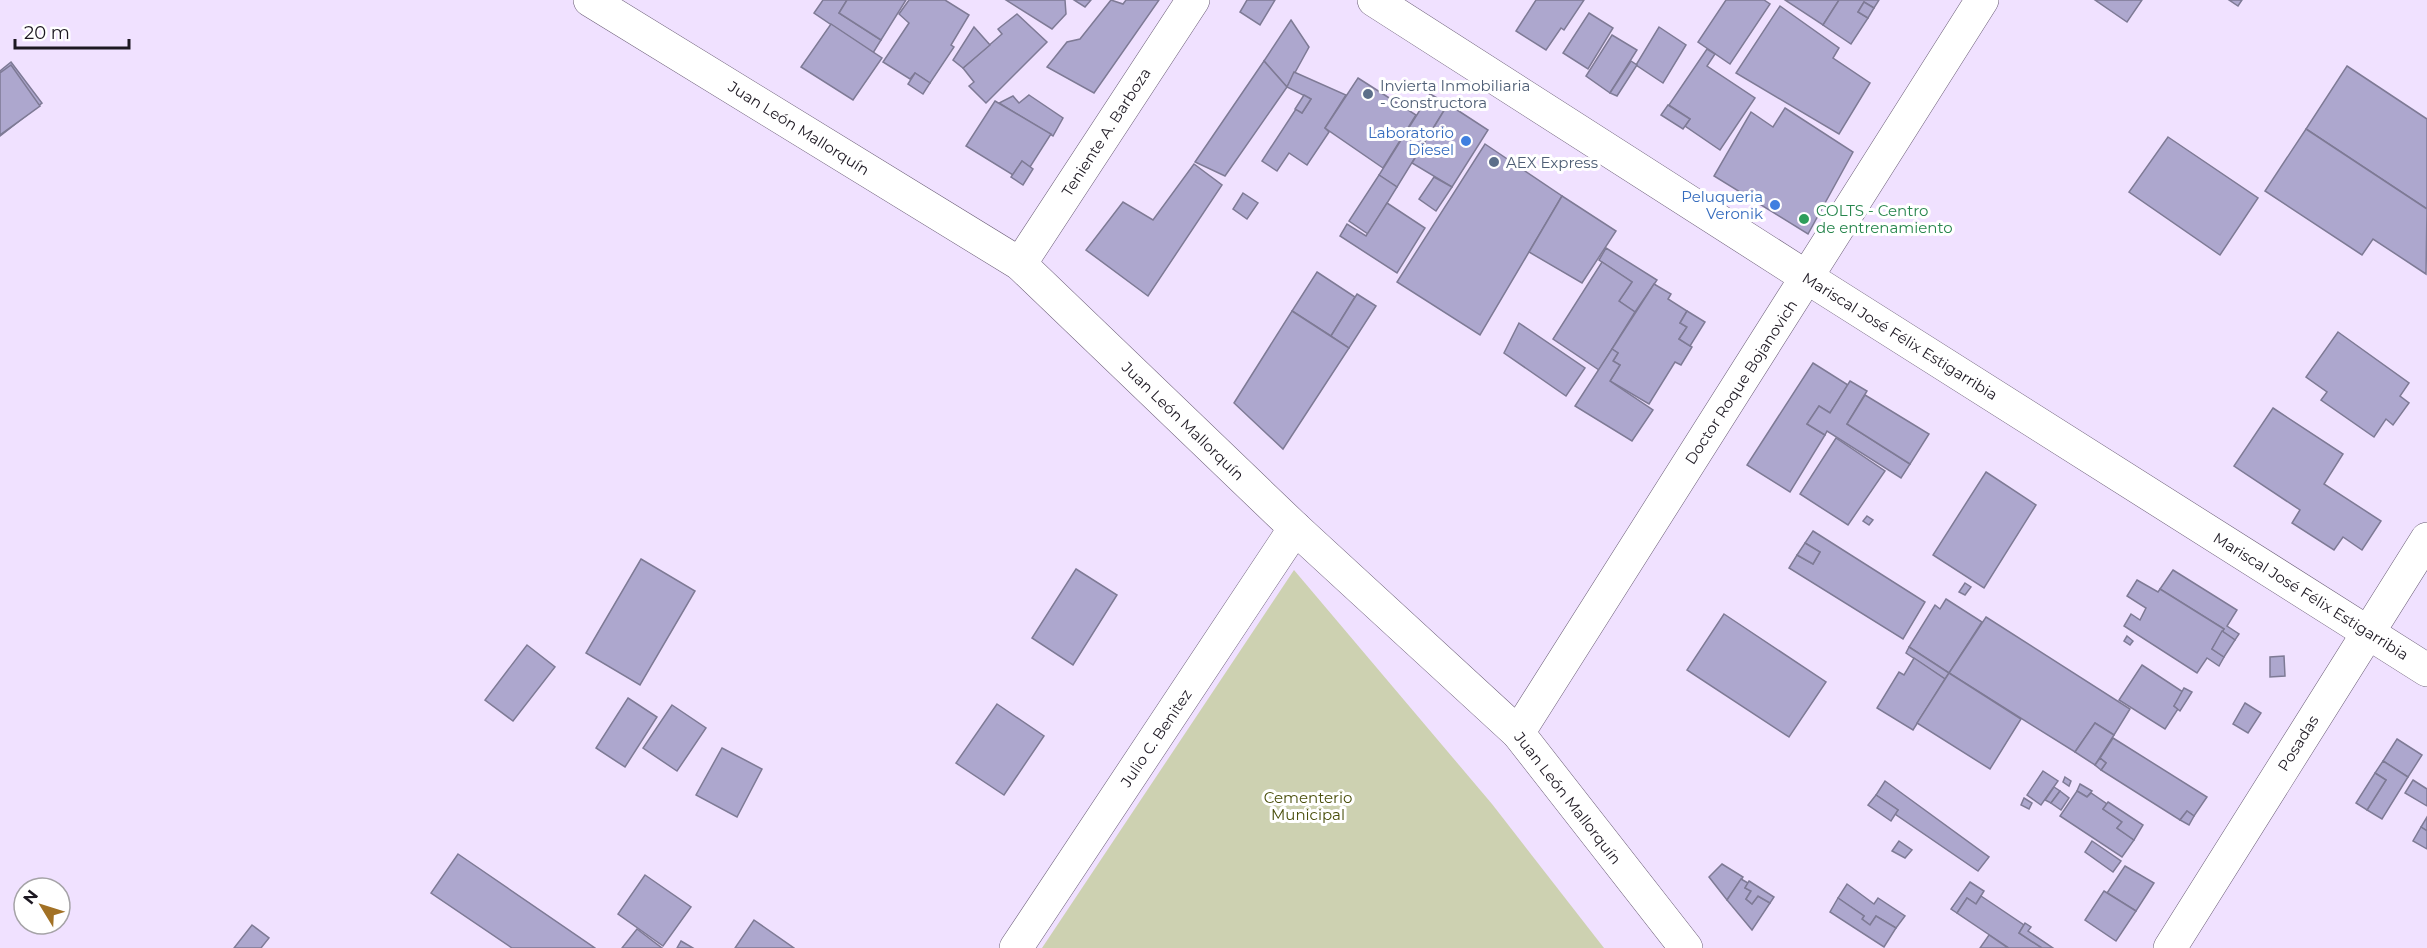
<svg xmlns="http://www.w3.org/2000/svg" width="2427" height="948" font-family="Montserrat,sans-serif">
  <rect width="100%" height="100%" fill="#f0e1ff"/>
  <polygon fill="#cdd1b1" points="1294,570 1492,804 1604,948 1042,948"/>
  <g fill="#ada7ce" stroke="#7e7a95" stroke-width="1.5">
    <polygon points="823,0 847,0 839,13 881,40 873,53 814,13"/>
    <polygon points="847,0 906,0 881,40 839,13"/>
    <polygon points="909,0 945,0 969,15 951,45 954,47 930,83 915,73 910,79 883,62 909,23 899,14"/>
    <polygon points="1006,0 1065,0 1066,14 1052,29"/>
    <polygon points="1074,0 1091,0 1085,7"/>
    <polygon points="1111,0 1123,4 1126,0 1159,0 1094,93 1047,67 1067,42 1080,39"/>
    <polygon points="1247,0 1275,0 1260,25 1240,12"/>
    <polygon points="1536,0 1584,0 1564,30 1561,28 1546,50 1516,31"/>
    <polygon points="1726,0 1764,0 1770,4 1730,64 1698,42"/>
    <polygon points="1785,0 1839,0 1823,25"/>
    <polygon points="1839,0 1879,0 1874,8 1864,2 1858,12 1868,18 1851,44 1823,25"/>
    <polygon points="2095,0 2142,0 2127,22"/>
    <polygon points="2229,0 2242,0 2238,6"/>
    <polygon points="1864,2 1874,8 1868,18 1858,12"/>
    <polygon points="1780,6 1839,48 1833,58 1870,83 1839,134 1736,73"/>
    <polygon points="1589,13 1613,28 1588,69 1563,53"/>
    <polygon points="1017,14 1047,42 986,103 969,86 974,82 963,68 1002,34 998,29"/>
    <polygon points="1291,20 1309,47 1287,87 1264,61"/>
    <polygon points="831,24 882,58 853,100 801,67"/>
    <polygon points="974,27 990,45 963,68 953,60"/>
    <polygon points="1659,27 1686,45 1663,83 1636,65"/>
    <polygon points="1612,35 1637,50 1610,93 1586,76"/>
    <polygon points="1707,49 1715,54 1707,66 1755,98 1720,150 1685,126 1690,119 1669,105"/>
    <polygon points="1264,61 1287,87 1225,176 1195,162"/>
    <polygon points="1631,61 1637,65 1617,96 1610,93"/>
    <polygon points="11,62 42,103 0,136 0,71"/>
    <polygon points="11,65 40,106 0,135 0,73"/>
    <polygon points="2347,66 2427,119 2427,209 2306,129"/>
    <polygon points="1294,72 1346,95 1325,128 1329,132 1307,165 1289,153 1277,171 1262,161 1296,109 1302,113 1311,99 1287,87"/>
    <polygon points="915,73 930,83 923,94 908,84"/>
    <polygon points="1358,78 1416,115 1383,168 1325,128"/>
    <polygon points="1430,94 1448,104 1397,187 1379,175"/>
    <polygon points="1029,95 1063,118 1053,136 999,103 1013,96 1019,103"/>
    <polygon points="1304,95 1311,99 1302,113 1295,109"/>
    <polygon points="995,101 1051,134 1030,167 1022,161 1013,175 966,146"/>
    <polygon points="1448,104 1488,130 1452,187 1412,163"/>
    <polygon points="1668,105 1690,119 1683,129 1661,115"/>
    <polygon points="1785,108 1853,152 1808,234 1714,176 1751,112 1773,127"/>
    <polygon points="2306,129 2427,209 2426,274 2373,239 2362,255 2265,191"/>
    <polygon points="2168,137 2258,198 2220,255 2129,192"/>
    <polygon points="1485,144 1562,196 1480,335 1397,282"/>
    <polygon points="1022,161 1033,169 1023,185 1011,177"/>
    <polygon points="1194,164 1222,185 1148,296 1086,250 1123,202 1153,220"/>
    <polygon points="1379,175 1397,187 1368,234 1349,221"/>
    <polygon points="1434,177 1452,187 1436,211 1419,199"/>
    <polygon points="1243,193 1258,203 1247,219 1233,209"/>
    <polygon points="1562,196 1616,231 1582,283 1529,252"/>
    <polygon points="1387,203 1425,228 1397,273 1340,236 1347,224 1366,236"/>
    <polygon points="1606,248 1657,280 1635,312 1619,301 1632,282 1599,260"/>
    <polygon points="1602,262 1632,282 1619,301 1635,312 1599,370 1553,339"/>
    <polygon points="1317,272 1355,297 1331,336 1292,311"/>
    <polygon points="1654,284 1671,294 1668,299 1687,311 1680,323 1687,327 1679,339 1692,347 1681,365 1675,362 1649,404 1610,381 1620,365 1613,361 1618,353 1612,349"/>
    <polygon points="1357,294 1376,306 1349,348 1331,336"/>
    <polygon points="1292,311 1349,348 1283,449 1234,403"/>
    <polygon points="1687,311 1705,322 1690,346 1679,339 1687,327 1680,323"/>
    <polygon points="1519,323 1585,368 1566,396 1504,353"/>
    <polygon points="2338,332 2409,383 2400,396 2409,403 2393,425 2386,419 2374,437 2321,400 2327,392 2306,377"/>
    <polygon points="1612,349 1618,353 1613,361 1620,365 1610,381 1653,410 1632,441 1575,406"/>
    <polygon points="1813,363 1848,385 1830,413 1819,406 1807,424 1825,435 1790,492 1747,465"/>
    <polygon points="1850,381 1867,391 1847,424 1910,464 1901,478 1827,431 1825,435 1807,424 1819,406 1830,413"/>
    <polygon points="1865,395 1929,434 1910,464 1847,424"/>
    <polygon points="2273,408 2343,454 2324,484 2381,521 2362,550 2343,537 2334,550 2292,523 2300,510 2234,466"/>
    <polygon points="1836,438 1885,471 1848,525 1800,494"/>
    <polygon points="1986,472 2036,505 1984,588 1933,555"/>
    <polygon points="1867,516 1873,520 1869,525 1863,521"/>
    <polygon points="1813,531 1925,602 1903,639 1789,568 1797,555 1813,564 1820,552 1805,543"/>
    <polygon points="1805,543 1820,552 1813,564 1797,555"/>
    <polygon points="641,559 695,591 640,685 586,653"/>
    <polygon points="1076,569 1117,595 1073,665 1032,638"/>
    <polygon points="2173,570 2237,610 2227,626 2239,634 2235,640 2222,631 2224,629 2160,589"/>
    <polygon points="2137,580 2158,592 2160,589 2224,629 2212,649 2224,657 2219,666 2207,658 2197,673 2124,626 2131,614 2140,620 2146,608 2127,596"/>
    <polygon points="1965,583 1971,587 1965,595 1959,592"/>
    <polygon points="1946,599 1982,622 1949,673 1909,647 1935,605 1940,609"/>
    <polygon points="1724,614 1826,682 1789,737 1687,670"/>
    <polygon points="1986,617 2130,709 2114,735 2095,723 2075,752 1949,673"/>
    <polygon points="2222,631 2235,640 2224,657 2212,649"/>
    <polygon points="2127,636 2133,641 2130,645 2124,641"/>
    <polygon points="527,645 555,667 513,721 485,700"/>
    <polygon points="1909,647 1949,673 1945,679 1906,653"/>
    <polygon points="2284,656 2285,676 2270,677 2270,657"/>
    <polygon points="1914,658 1945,679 1913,730 1877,708 1899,672 1904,675"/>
    <polygon points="2142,665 2183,692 2174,706 2178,709 2165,729 2119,700"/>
    <polygon points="1949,673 2021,719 1990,769 1917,723"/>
    <polygon points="2184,688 2192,692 2180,711 2174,706"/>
    <polygon points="628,698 657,717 625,767 596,748"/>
    <polygon points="2245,703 2261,713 2248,733 2233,724"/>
    <polygon points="997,704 1044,736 1004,795 956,763"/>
    <polygon points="672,705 706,728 677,771 643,748"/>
    <polygon points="2095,723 2114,735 2095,765 2075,752"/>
    <polygon points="2113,738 2207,797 2194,816 2187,811 2180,820 2101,770 2106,763 2100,758"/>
    <polygon points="2397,739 2422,755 2408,777 2383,761"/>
    <polygon points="722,748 762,769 737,817 696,795"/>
    <polygon points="2100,758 2106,763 2101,770 2095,765"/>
    <polygon points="2383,761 2408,777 2382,819 2367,810 2386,780 2375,773"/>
    <polygon points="2043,771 2058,781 2041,805 2027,795"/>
    <polygon points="2375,773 2386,780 2367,810 2356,803"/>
    <polygon points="2065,777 2071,781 2069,786 2063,782"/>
    <polygon points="2413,780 2427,789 2427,806 2405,793"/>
    <polygon points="1885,781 1989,857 1978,871 1895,814 1898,810 1876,795"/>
    <polygon points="2080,784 2092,791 2087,797 2077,791"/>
    <polygon points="2054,787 2060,791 2051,803 2045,800"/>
    <polygon points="2060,791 2069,798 2061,810 2051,803"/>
    <polygon points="2077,791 2087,797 2091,793 2107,804 2103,809 2122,822 2117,828 2134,840 2122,857 2060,816"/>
    <polygon points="1876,795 1898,810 1891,821 1868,805"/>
    <polygon points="2024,798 2032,803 2029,809 2021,805"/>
    <polygon points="2108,802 2143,825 2134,840 2117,828 2122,822 2103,809"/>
    <polygon points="2187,811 2194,816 2189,825 2180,820"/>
    <polygon points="2427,817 2427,831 2421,827"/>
    <polygon points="2421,827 2427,831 2427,849 2413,841"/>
    <polygon points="1899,841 1912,850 1905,858 1892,851"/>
    <polygon points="2092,841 2121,861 2113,872 2085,852"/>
    <polygon points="458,854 595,948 512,948 431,893"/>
    <polygon points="1722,864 1743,877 1727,900 1709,877"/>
    <polygon points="2125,866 2154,883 2136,911 2107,893"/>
    <polygon points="645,875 691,907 663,946 618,914"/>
    <polygon points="1741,879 1748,883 1745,888 1751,891 1746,899 1752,904 1758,896 1770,903 1752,930 1727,900"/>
    <polygon points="1749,881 1774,897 1770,903 1758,896 1752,904 1746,899 1751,891 1745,888"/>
    <polygon points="1970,882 1984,891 1976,904 1967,898 1957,913 1951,909"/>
    <polygon points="1847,884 1874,904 1878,898 1905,916 1896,928 1876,916 1870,925 1862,919 1864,916 1838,898"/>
    <polygon points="2104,891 2136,911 2116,941 2085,920"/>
    <polygon points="1981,896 2024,925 2019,933 2042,948 2009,948 1957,913 1967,898 1976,904"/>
    <polygon points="1838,898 1864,916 1862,919 1870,925 1876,916 1896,928 1884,947 1830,912"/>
    <polygon points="754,920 794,948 735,948"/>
    <polygon points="2025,923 2031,927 2028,931 2053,948 2042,948 2019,933"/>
    <polygon points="252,925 269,938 261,948 234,948"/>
    <polygon points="637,929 662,948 622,948"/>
    <polygon points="1989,935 2008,948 1980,948"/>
    <polygon points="681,941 693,948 677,948"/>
  </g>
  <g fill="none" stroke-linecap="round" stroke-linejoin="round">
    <defs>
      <g id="minor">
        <polyline points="590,0 1020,264 1295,528 1518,733 1686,948"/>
        <polyline points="1374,0 1808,278 2427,670"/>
        <polyline points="1020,264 1193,0"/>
        <polyline points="1518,733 1982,0"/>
        <polyline points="1016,948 1295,528"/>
        <polyline points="2170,948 2427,539"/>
      </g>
    </defs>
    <use href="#minor" stroke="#6a5d76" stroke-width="34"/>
    <use href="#minor" stroke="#fff" stroke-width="33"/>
  </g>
  <g fill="#5c6f8a" stroke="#fff" stroke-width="2">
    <circle cx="1368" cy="94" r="6"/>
    <circle cx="1494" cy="162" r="6"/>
  </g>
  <g fill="#3f7fe0" stroke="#fff" stroke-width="2">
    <circle cx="1466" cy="141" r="6"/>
    <circle cx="1775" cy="205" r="6"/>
  </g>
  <circle fill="#2e9e5b" stroke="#fff" stroke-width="2" cx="1804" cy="219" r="6"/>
  <g text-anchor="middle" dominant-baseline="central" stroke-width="6" stroke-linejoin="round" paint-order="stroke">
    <g font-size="15" fill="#4e5e75" stroke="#fff" text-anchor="start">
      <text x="1380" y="85">Invierta Inmobiliaria<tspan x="1380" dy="17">- Constructora</tspan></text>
      <text x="1506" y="162">AEX Express</text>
    </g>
    <g font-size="15" fill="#1d1822" stroke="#fff">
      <text transform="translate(799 128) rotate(32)">Juan León Mallorquín</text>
      <text transform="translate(1106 132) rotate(-57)">Teniente A. Barboza</text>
      <text transform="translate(1900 336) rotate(32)">Mariscal José Félix Estigarribia</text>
      <text transform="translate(1741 382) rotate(-57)">Doctor Roque Bojanovich</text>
      <text transform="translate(1183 421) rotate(44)">Juan León Mallorquín</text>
      <text transform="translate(2311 596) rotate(32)">Mariscal José Félix Estigarribia</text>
      <text transform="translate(1156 738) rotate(-56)">Julio C. Benitez</text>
      <text transform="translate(2298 743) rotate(-58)">Posadas</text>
      <text transform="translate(1568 798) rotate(52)">Juan León Mallorquín</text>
    </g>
    <g font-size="15" fill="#366cbe" stroke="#fff" text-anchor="end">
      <text x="1454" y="132">Laboratorio<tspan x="1454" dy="17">Diesel</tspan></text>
      <text x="1763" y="196">Peluqueria<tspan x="1763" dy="17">Veronik</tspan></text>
    </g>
    <g font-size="15" fill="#27864d" stroke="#fff" text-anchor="start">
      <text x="1816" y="210">COLTS - Centro<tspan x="1816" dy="17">de entrenamiento</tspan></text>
    </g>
    <g font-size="15" fill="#494e0a" stroke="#fff">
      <text x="1308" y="797">Cementerio<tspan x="1308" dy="17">Municipal</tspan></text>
    </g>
  </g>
  <g transform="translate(42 906) rotate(308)"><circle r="28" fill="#ffffff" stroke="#a5a3a7" stroke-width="1.5"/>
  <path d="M0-4.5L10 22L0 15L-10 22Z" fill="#a27125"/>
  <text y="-9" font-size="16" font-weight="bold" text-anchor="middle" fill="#1d1822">N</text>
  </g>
  <path d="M15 39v9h114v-9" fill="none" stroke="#1d1822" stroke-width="3"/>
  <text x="24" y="39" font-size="18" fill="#1d1822" stroke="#ffffff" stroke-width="4.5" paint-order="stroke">20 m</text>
</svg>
